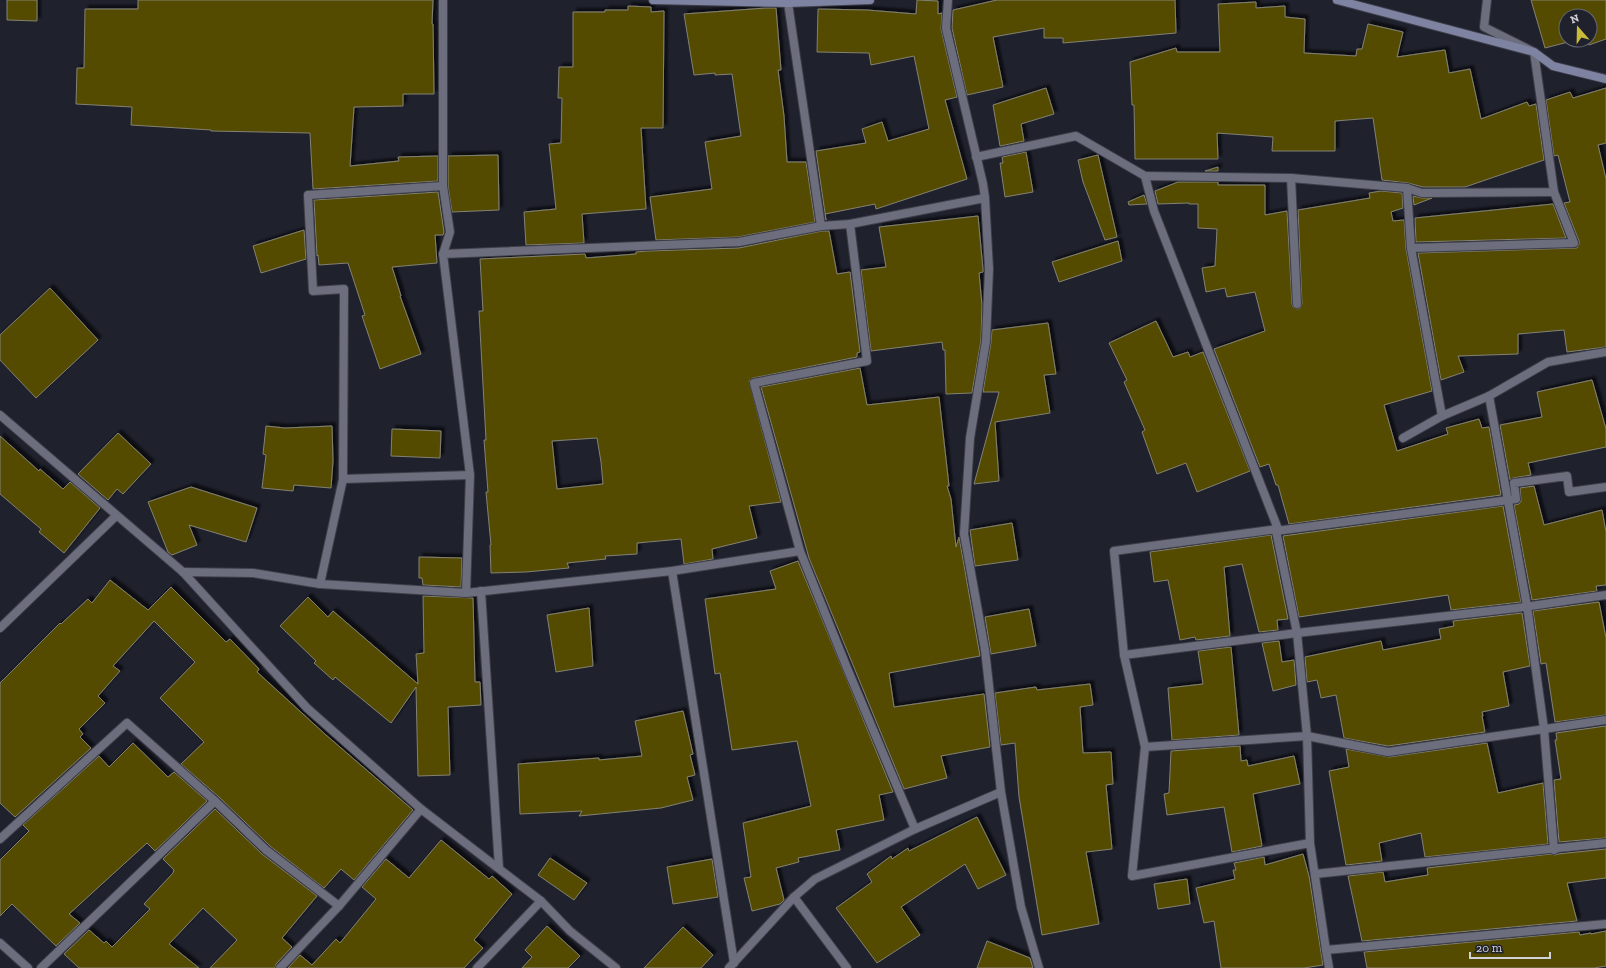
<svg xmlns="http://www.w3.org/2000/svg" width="1606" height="968" font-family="'Zilla Slab',serif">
  <defs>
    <filter id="shadow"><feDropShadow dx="3.5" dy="-3.5" stdDeviation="1" flood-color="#0009"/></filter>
  </defs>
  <rect width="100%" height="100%" fill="#1f212d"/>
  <g fill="#544c03" stroke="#838172" fill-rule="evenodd" filter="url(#shadow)">
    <polygon points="7,0 37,0 37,21 7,20"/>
    <polygon points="138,0 433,0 432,24 433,24 434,94 403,94 403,106 354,107 350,166 399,161 398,157 438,156 438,181 313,189 310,133 211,131 211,130 131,125 132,107 76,104 77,68 84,68 85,9 138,9"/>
    <polygon points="917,0 938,1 938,14 942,13 941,29 957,97 945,100 967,179 876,209 875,204 825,214 826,220 816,151 866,143 862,129 882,122 888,141 929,129 914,56 871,65 869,53 817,52 818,9 867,10 916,14"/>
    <polygon points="997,0 1175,0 1176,33 1063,43 1063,38 1044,38 1044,28 993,37 1003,87 967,95 952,28 953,10"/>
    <polygon points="1531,0 1606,0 1606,39 1589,45 1587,40 1590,40 1590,16 1566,16 1566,40 1576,40 1545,48"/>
    <polygon points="1256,2 1256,8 1285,6 1285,17 1305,19 1304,53 1356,56 1357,49 1362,49 1368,24 1403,32 1397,57 1445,50 1449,73 1470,69 1481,119 1527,102 1529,106 1536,104 1544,160 1465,187 1423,187 1408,183 1382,180 1373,118 1335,121 1335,151 1272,151 1273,137 1217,133 1218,159 1135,159 1134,105 1132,105 1130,62 1176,48 1177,52 1220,52 1218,4"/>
    <polygon points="628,6 651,7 651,12 664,11 663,128 641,128 646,209 582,214 584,243 526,245 524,212 556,209 549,144 561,143 562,98 558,98 559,67 573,67 573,12 605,12 605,10 628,10"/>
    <polygon points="766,8 776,8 781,70 778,70 784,116 787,162 806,162 815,222 738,237 656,240 650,197 712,189 705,142 741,136 732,74 715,75 715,73 694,75 684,14"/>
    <polygon points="1046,88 1054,114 1021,124 1024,141 1000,146 993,105"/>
    <polygon points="1606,88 1606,143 1598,145 1606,179 1606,347 1567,352 1564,330 1518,334 1518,354 1458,356 1464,372 1441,380 1418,253 1577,248 1579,244 1579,241 1564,203 1570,202 1558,155 1554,156 1546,100 1570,92 1573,98"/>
    <polygon points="1026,152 1033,192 1005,197 1000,163 1003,163 1002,157"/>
    <polygon points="498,155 499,210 452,212 448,186 448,156"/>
    <polygon points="1098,155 1117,237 1105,240 1083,182 1078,160"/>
    <polygon points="1218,167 1218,171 1205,171"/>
    <polygon points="1178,182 1218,182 1218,185 1265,185 1265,215 1287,211 1292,304 1293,307 1297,309 1300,308 1302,304 1298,210 1370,198 1369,193 1381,191 1402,193 1403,208 1391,212 1393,221 1404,220 1406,249 1432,391 1384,405 1397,451 1448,434 1446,428 1479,419 1482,428 1489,427 1501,495 1289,524 1278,485 1276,485 1269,464 1260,467 1214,349 1265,331 1255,292 1227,297 1225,288 1206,292 1202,268 1215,266 1217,229 1198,228 1198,204 1189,204 1189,203 1158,204 1155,191"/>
    <polygon points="438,192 444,232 443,235 435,235 437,263 392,267 401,296 400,296 421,354 380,369 362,316 365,315 348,263 319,265 318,255 317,256 314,200"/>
    <polygon points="1144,195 1147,204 1129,205 1128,202"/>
    <polygon points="1413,196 1422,198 1432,198 1414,205"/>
    <polygon points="1553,204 1566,238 1416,242 1415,218"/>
    <polygon points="978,216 983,269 983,272 979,273 982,305 981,340 972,393 946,394 945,350 943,350 942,342 871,351 861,270 886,267 879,227"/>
    <polygon points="304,230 306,259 261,273 253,246"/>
    <path d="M822 231H829L837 274 850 272 860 352 857 353V357L753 378 749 381 781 502 749 506 757 538 712 549 713 559 684 564 681 539 637 543V554L605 556 606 559 567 563 569 568 526 572 491 573 490 545H491L486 492H488L484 440H486L479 311H483L480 259 585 254 586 258 636 254V252L648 251 739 248ZM597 438 601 462 603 484 557 489 552 441Z"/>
    <polygon points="1118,241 1122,261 1059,282 1052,262"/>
    <polygon points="50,288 98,340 36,398 0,360 0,335"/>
    <polygon points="1156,321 1173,357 1188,352 1190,357 1203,352 1250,471 1197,492 1186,463 1157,474 1142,432 1145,430 1124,382 1127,380 1109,343"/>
    <polygon points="1048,323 1056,374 1044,375 1050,413 995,422 999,481 974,484 999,392 983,392 991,342 992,330"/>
    <polygon points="860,368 867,405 939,397 949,486 947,486 951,499 956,547 959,537 980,656 889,673 894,707 984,694 990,747 941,756 947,778 904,789 809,558 761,387"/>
    <polygon points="1592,380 1606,429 1606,447 1528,463 1531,475 1513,478 1510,480 1500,425 1542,417 1537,392"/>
    <polygon points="266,426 285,428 332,426 333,461 331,488 294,485 293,491 262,488 266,455 263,454"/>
    <polygon points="392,429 441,431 440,458 391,456"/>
    <polygon points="118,433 151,464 123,494 117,489 108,500 78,474"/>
    <polygon points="0,436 39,471 40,469 63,489 70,482 100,508 64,553 39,532 41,529 0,494"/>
    <polygon points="1534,486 1544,525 1602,510 1606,532 1606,585 1596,586 1597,591 1532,600 1514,505 1519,504 1521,501 1520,488"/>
    <polygon points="191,487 257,508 246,542 189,525 197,545 172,555 168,552 148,502"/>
    <polygon points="1503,506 1521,602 1451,610 1448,595 1299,617 1283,536"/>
    <polygon points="1012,523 1018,560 975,566 970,530"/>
    <polygon points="1271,535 1288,619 1277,620 1278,630 1259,632 1242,564 1224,567 1230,636 1196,640 1195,637 1180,640 1168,580 1154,582 1150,552"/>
    <polygon points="419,557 462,558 461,587 423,585 422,578 419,578"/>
    <polygon points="798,561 893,792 879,795 884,820 836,830 840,850 798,858 799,862 776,868 784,900 780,904 752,911 744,878 751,877 743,823 811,806 797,741 732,750 720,673 715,674 705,599 776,589 770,571"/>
    <polygon points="110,580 148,610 171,587 226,642 230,639 259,669 257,672 326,735 413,810 354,880 341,869 324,888 270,846 219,797 181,764 204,742 160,698 195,662 154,621 113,666 120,671 98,696 105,703 79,729 83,734 80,737 91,748 15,817 0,803 0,683 60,623 61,624 88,599 92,603"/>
    <polygon points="423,596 473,598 475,682 480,682 481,705 448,707 450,775 418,776 416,687 391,723 335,677 333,680 314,663 316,661 280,626 308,597 328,617 333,611 418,684 416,654 424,653"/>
    <polygon points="1599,602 1606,638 1606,715 1555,722 1546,663 1541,664 1533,611"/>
    <polygon points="589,608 593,666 556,672 547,615"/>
    <polygon points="1029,609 1036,646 991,654 985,617"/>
    <polygon points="1522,613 1530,666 1503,672 1509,706 1482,712 1483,716 1482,716 1485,732 1388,746 1344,738 1336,695 1321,698 1317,680 1307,682 1305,657 1381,641 1383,650 1441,639 1439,629 1454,626 1453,621"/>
    <polygon points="1279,641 1282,662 1294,660 1296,685 1273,691 1262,643"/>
    <polygon points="1231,647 1239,735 1172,740 1168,688 1203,684 1198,651"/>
    <polygon points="1090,684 1093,705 1080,707 1083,753 1111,752 1113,784 1106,785 1112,849 1086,852 1099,924 1042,935 1019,797 1015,743 1001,745 995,693 1036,687 1037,690"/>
    <polygon points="683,711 693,754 690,755 695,775 687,777 693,800 661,808 579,816 582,811 520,814 518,764 599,758 599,760 642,756 635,721"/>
    <polygon points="1606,726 1606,838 1559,842 1554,780 1561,779 1555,740 1557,740 1556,733"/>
    <polygon points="133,743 168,777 174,772 207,801 155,851 147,843 69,914 80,923 56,946 12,904 0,916 0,860 29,831 23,825 99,756 109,767"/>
    <polygon points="1487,743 1498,793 1543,783 1548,844 1425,857 1421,833 1379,843 1382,861 1346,865 1329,771 1349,767 1346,749 1389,757"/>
    <polygon points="1240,746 1241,761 1247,760 1248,766 1294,756 1300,784 1253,794 1262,846 1232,852 1224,807 1167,815 1164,794 1169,793 1171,751"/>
    <polygon points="215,809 262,854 317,896 282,938 292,947 276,964 275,968 210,968 237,940 203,908 169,944 199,968 79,968 64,954 89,930 104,943 106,941 112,947 150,909 144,904 173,873 174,870 163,859"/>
    <polygon points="977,817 1006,875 978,889 965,864 901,907 920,935 877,963 836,908 872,882 867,874 891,856 892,859 908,848 909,851"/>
    <polygon points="441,840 489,879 492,876 512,894 474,940 483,948 464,968 288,968 300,955 312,965 336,939 340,943 376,899 362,887 386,859 409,878"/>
    <polygon points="1606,849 1606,878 1567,883 1577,921 1362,941 1348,876 1383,872 1385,882 1428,875 1427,868 1551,854 1555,855 1558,854"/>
    <polygon points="1303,854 1309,876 1323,965 1304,968 1221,968 1214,921 1204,923 1196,888 1235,879 1233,870 1236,870 1234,863 1264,857 1265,865"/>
    <polygon points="550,858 587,883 574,900 538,875"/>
    <polygon points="712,859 718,897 673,904 667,867"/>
    <polygon points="1187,879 1190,904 1158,909 1154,884"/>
    <polygon points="547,926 580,956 568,968 522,968 532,957 525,950"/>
    <polygon points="683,927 713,955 701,968 644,968"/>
    <polygon points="1606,931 1606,966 1594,968 1367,968 1364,952 1579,932 1580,935 1591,933 1591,934"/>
    <polygon points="987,941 1030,958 1033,968 977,968"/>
  </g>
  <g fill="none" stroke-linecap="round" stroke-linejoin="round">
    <defs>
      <g id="minor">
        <polyline points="443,0 443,186 450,232 443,254"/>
        <polyline points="948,0 946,28 983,184 985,198 989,269 986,341 970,438 964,534 985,650 1001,792 1021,907 1039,968"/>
        <polyline points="788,3 821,226"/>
        <polyline points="976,157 1076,136 1145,176"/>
        <polyline points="1291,178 1297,304"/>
        <polyline points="443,186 308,195 313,291 344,289 343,479 470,475"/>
        <polyline points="1407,188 1411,248 1574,243 1554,192"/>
        <polyline points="1411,248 1442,416"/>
        <polyline points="1489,396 1527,606 1544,729 1554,850"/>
        <polyline points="0,415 183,572 307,708 421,809 541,901 570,931 616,968"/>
        <polyline points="1403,438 1442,416 1489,396 1548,362 1606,352"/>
        <polyline points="1278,529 1154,211 1145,176 1291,178 1407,188 1422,193 1554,192 1534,52 1484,27 1487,0"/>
        <polyline points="1276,531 1297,633 1307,736 1145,747 1124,655 1114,551 1278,529 1276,531 1509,500 1516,499 1514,483 1567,476 1569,492 1606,487"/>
        <polyline points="800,551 754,383 867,361 850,224"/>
        <polyline points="672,571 734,963"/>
        <polyline points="183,572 253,573 320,584 466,593 672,571 800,551 847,668 915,829"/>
        <polyline points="320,584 343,479"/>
        <polyline points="481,591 499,868"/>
        <polyline points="466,593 470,475 443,254 739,242 821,226 850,224 985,198"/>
        <polyline points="0,628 116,516"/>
        <polyline points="1124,655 1297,633 1517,608 1606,595"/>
        <polyline points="1606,720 1388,752 1307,736 1310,843 1326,950 1606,924"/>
        <polyline points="1145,747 1132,876 1310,843"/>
        <polyline points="215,801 266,850 339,906"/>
        <polyline points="0,839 127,723 215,801 41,968"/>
        <polyline points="1315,874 1606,843"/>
        <polyline points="794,897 847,968"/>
        <polyline points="0,943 28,968"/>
        <polyline points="1326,950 1329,968"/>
        <polyline points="280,968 339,906 421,809"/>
        <polyline points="477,968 541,901"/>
        <polyline points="729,968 794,897 815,879 915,829 1001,792"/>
      </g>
      <g id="secondary">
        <polyline points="653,0 788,3 870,0"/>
        <polyline points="1337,0 1534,52 1553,66 1606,79"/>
      </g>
    </defs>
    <use href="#minor" stroke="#3d3e48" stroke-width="10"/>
    <use href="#secondary" stroke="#3d3e48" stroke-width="10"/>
    <use href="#minor" stroke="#6c6e7d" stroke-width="8"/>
    <use href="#secondary" stroke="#7f83a2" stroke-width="8"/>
  </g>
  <g transform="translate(1578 28) rotate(340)"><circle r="19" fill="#1f212d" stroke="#666872"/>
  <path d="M0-3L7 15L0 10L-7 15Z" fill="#caba39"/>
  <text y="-6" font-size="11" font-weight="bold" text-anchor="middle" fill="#d1d2da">N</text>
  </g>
  <path d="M1470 952v6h80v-6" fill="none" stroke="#d1d2da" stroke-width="2"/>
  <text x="1476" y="952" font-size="12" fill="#d1d2da" stroke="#1f212d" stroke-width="3" paint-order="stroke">20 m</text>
</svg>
